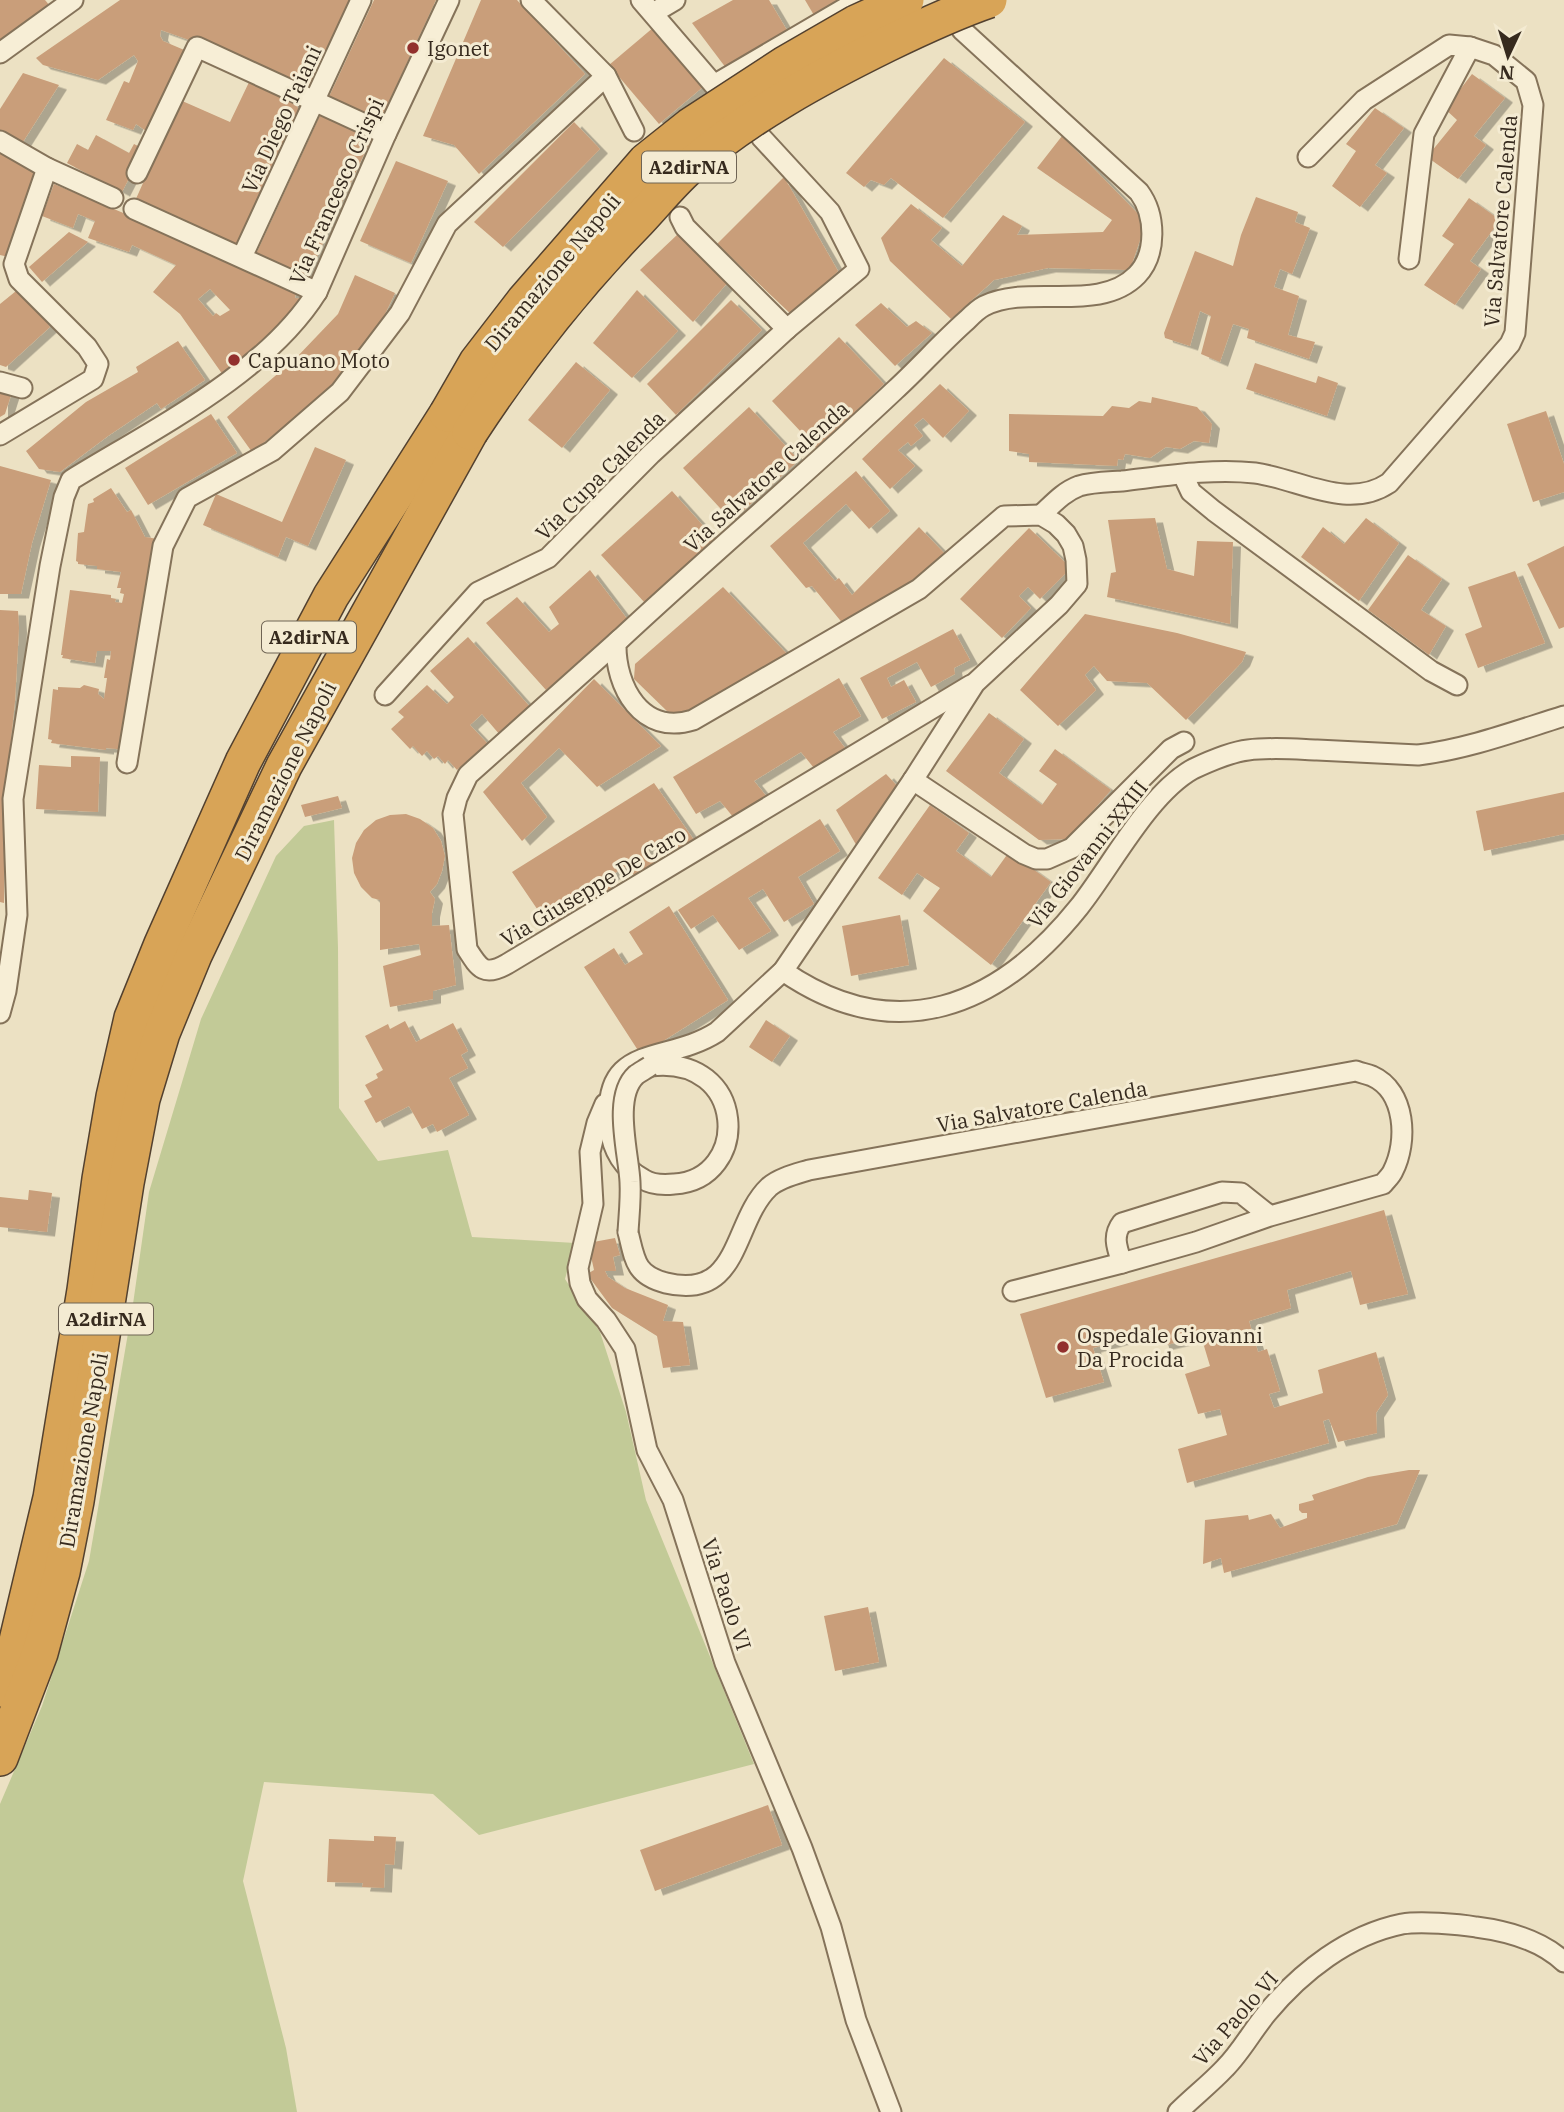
<svg xmlns="http://www.w3.org/2000/svg" width="1564" height="2112" font-family="'IBM Plex Serif',serif">
  <defs>
    <filter id="shadow"><feDropShadow dx="8" dy="4.5" stdDeviation="0" flood-color="#0004"/></filter>
  </defs>
  <rect width="100%" height="100%" fill="#ece1c3"/>
  <polygon fill="#c2ca97" points="334,820 338,948 339,1108 378,1161 448,1150 472,1237 575,1243 565,1279 600,1332 626,1412 646,1500 754,1764 479,1835 433,1794 264,1782 243,1881 286,2048 297,2112 0,2112 0,1804 42,1706 89,1561 133,1304 149,1192 201,1019 276,856 304,826"/>
  <g fill="#c99e7a" fill-rule="evenodd" filter="url(#shadow)">
    <polygon points="0,0 45,0 50,6 0,46"/>
    <polygon points="120,0 354,0 310,92 220,51 161,30 160,36 163,41 189,52 149,133 136,124 133,130 106,120 124,81 129,83 138,61 134,55 98,80 43,65 36,58"/>
    <polygon points="374,0 436,0 379,123 327,101"/>
    <polygon points="481,0 517,0 585,74 479,174 454,145 423,136"/>
    <polygon points="733,0 769,0 788,32 726,68 692,23"/>
    <polygon points="805,0 845,0 815,17"/>
    <polygon points="654,27 704,86 659,124 609,65"/>
    <polygon points="944,58 1025,122 943,218 891,178 884,185 871,180 864,187 846,173"/>
    <polygon points="23,73 59,85 21,145 0,131 0,109"/>
    <polygon points="1472,74 1505,98 1474,136 1486,145 1458,179 1427,157 1457,120 1445,109"/>
    <polygon points="251,78 295,98 299,112 238,248 135,201 180,100 230,122"/>
    <polygon points="1375,108 1404,128 1375,165 1387,173 1360,207 1332,186 1356,151 1346,144"/>
    <polygon points="322,111 372,137 307,278 255,256"/>
    <polygon points="574,122 600,149 503,247 474,222"/>
    <polygon points="96,135 129,153 134,144 144,149 122,192 67,163 77,144 88,150"/>
    <polygon points="1062,136 1146,222 1130,270 1048,268 994,280 951,319 890,261 881,238 911,204 942,228 931,240 962,266 1003,215 1022,226 1017,235 1103,232 1112,220 1037,168"/>
    <polygon points="0,153 40,170 13,258 0,255"/>
    <polygon points="396,161 448,181 411,263 360,241"/>
    <polygon points="784,177 838,271 795,318 717,244"/>
    <path d="M54 184 188 240 237 267 296 291 295 298 304 299 265 342 223 375 180 314 153 292 176 265 132 245 129 252 88 238 95 221 78 214 73 228 42 216ZM210 289 230 310 220 316 216 313 213 316 198 299Z"/>
    <polygon points="1256,197 1298,212 1295,222 1310,228 1292,274 1280,269 1274,287 1299,296 1288,335 1315,342 1309,359 1247,338 1249,329 1233,324 1220,362 1201,354 1211,316 1200,311 1190,346 1165,338 1164,333 1195,251 1233,266 1241,235"/>
    <polygon points="1469,198 1500,220 1470,261 1481,269 1455,305 1424,285 1454,244 1442,236"/>
    <polygon points="69,232 88,242 42,282 29,267"/>
    <polygon points="678,234 729,281 693,322 640,270"/>
    <polygon points="355,275 395,293 376,333 358,358 326,393 252,452 227,417 295,359 338,314"/>
    <polygon points="21,287 50,327 6,367 0,365 0,304"/>
    <polygon points="637,290 678,331 632,378 593,343"/>
    <polygon points="731,300 762,330 676,415 647,384"/>
    <polygon points="881,303 907,327 916,321 932,333 895,366 855,325"/>
    <polygon points="839,337 884,384 817,449 772,401"/>
    <polygon points="178,341 205,380 161,409 157,403 108,436 60,472 39,469 26,451 86,402 138,372 136,367"/>
    <polygon points="576,362 610,390 562,448 528,420"/>
    <polygon points="1255,363 1316,383 1318,376 1338,383 1327,416 1246,389"/>
    <polygon points="940,384 969,411 943,438 923,418 914,425 923,436 911,446 908,442 898,450 915,466 890,489 862,459"/>
    <polygon points="0,389 12,392 5,414 0,417"/>
    <polygon points="1152,397 1197,407 1212,424 1209,443 1194,441 1180,449 1166,447 1150,458 1125,454 1123,460 1118,459 1117,466 1029,462 1029,454 1009,451 1009,414 1103,416 1112,406 1129,408 1139,401 1151,403"/>
    <polygon points="749,407 799,460 732,521 683,468"/>
    <polygon points="1546,411 1564,464 1564,492 1533,502 1507,424"/>
    <polygon points="211,414 237,453 148,505 125,468"/>
    <polygon points="315,447 346,460 308,546 286,537 278,557 203,525 216,494 282,522"/>
    <polygon points="0,466 51,480 32,543 21,594 0,594"/>
    <polygon points="856,471 890,511 869,529 846,504 803,543 835,581 839,578 852,595 919,527 947,556 885,603 844,625 812,586 806,588 770,546"/>
    <polygon points="111,488 127,512 131,510 145,537 158,539 127,750 106,748 106,750 51,743 52,740 48,739 53,689 58,690 58,687 80,688 84,685 99,689 98,694 104,699 107,678 104,678 107,659 110,660 111,651 97,651 95,663 62,658 63,655 61,655 70,590 111,595 111,598 116,599 115,602 122,603 124,594 120,593 121,588 117,588 121,572 97,569 97,566 78,564 78,562 76,561 78,533 84,532 88,504 94,502 93,499"/>
    <polygon points="672,491 716,540 645,603 601,555"/>
    <polygon points="1155,518 1167,569 1194,576 1197,541 1233,542 1230,624 1107,597 1111,573 1116,572 1108,520"/>
    <polygon points="1366,518 1399,543 1359,601 1301,557 1323,527 1344,544"/>
    <polygon points="1029,528 1071,568 1040,599 1028,587 1019,596 1031,608 1002,638 960,599"/>
    <polygon points="1564,546 1564,627 1559,629 1527,564"/>
    <polygon points="1408,555 1442,579 1421,610 1446,626 1429,655 1368,610"/>
    <polygon points="590,570 628,620 546,690 486,623 517,597 549,632 559,624 549,607"/>
    <polygon points="1515,571 1545,643 1478,668 1465,634 1482,627 1468,587"/>
    <polygon points="723,587 788,655 690,712 672,716 634,679 635,664"/>
    <polygon points="0,610 18,611 19,628 15,701 5,798 4,903 0,902"/>
    <polygon points="1085,614 1177,633 1246,652 1242,662 1186,720 1147,683 1107,681 1094,666 1085,675 1096,690 1058,726 1020,690"/>
    <polygon points="953,629 970,660 954,668 955,674 931,687 917,662 887,678 891,687 904,680 916,702 882,719 860,678"/>
    <polygon points="468,637 531,708 500,735 482,714 470,725 487,743 457,770 448,760 445,764 438,756 434,759 427,751 422,756 413,746 410,749 391,729 404,717 398,712 427,685 447,704 454,697 430,671"/>
    <polygon points="839,678 861,716 833,732 848,752 818,773 801,752 754,781 771,802 738,823 720,801 696,814 673,777"/>
    <polygon points="594,679 661,746 597,787 559,748 521,783 547,817 522,841 483,792"/>
    <polygon points="989,713 1024,739 999,773 1042,805 1057,784 1039,771 1055,749 1111,790 1068,839 1039,840 946,771"/>
    <polygon points="71,756 100,757 98,812 36,809 39,765 71,767"/>
    <polygon points="886,774 900,789 858,848 836,810"/>
    <polygon points="654,783 694,840 671,855 660,843 646,851 655,865 635,876 625,867 605,879 612,890 593,903 584,892 564,903 572,914 550,928 512,872"/>
    <polygon points="1564,792 1564,834 1484,851 1476,811"/>
    <polygon points="338,796 342,808 305,817 301,805"/>
    <polygon points="930,805 969,833 956,851 991,877 1009,852 1051,882 991,965 923,911 940,888 917,873 902,895 878,878"/>
    <polygon points="406,814 420,819 433,828 441,841 445,856 442,871 437,884 430,892 435,899 432,913 432,926 449,925 456,985 433,991 433,999 390,1007 383,966 421,955 419,944 380,950 380,900 372,898 361,887 354,873 352,858 356,843 364,830 376,820 390,815"/>
    <polygon points="820,819 840,851 798,877 814,904 784,922 763,889 748,898 771,931 739,950 713,915 691,929 678,910"/>
    <polygon points="669,906 728,1000 641,1055 584,967 614,948 625,965 643,954 629,932"/>
    <polygon points="900,915 909,965 851,976 842,926"/>
    <polygon points="766,1020 790,1036 772,1062 749,1047"/>
    <polygon points="405,1021 416,1042 453,1023 468,1051 461,1055 468,1068 449,1078 469,1115 437,1132 433,1124 422,1129 409,1106 376,1123 364,1101 372,1097 365,1085 378,1078 376,1074 383,1070 365,1036 388,1024 390,1029"/>
    <polygon points="29,1190 52,1193 47,1232 0,1227 0,1197 28,1200"/>
    <polygon points="1384,1210 1408,1294 1360,1305 1351,1271 1287,1290 1291,1308 1249,1321 1258,1352 1267,1349 1280,1391 1269,1394 1274,1408 1323,1393 1318,1370 1376,1352 1388,1395 1376,1413 1377,1433 1338,1442 1329,1419 1323,1421 1329,1443 1187,1483 1178,1449 1227,1435 1220,1409 1198,1414 1185,1374 1210,1366 1204,1346 1195,1338 1162,1346 1157,1330 1093,1348 1104,1382 1046,1398 1020,1314"/>
    <polygon points="615,1238 620,1255 613,1257 616,1271 605,1271 608,1277 625,1288 668,1305 663,1321 683,1322 690,1365 663,1368 657,1336 612,1308 587,1274 594,1270 588,1243"/>
    <polygon points="1409,1470 1420,1470 1397,1524 1224,1573 1221,1558 1203,1564 1205,1520 1248,1515 1249,1520 1271,1514 1280,1528 1307,1518 1307,1513 1302,1513 1299,1510 1299,1504 1314,1500 1312,1495 1368,1477"/>
    <polygon points="868,1607 879,1662 835,1671 824,1616"/>
    <polygon points="768,1805 782,1845 655,1891 640,1850"/>
    <polygon points="374,1836 396,1837 394,1865 385,1864 384,1888 362,1887 363,1883 327,1882 329,1839 374,1841"/>
  </g>
  <g fill="none" stroke-linecap="round" stroke-linejoin="round">
    <defs>
      <g id="street">
        <polyline points="531,0 606,76 634,131"/>
        <polyline points="641,0 714,85 859,0"/>
        <polyline points="653,13 675,0"/>
        <polyline points="0,53 73,0"/>
        <polyline points="0,141 47,168 113,198"/>
        <polyline points="1308,157 1364,100 1449,45 1470,47"/>
        <polyline points="137,173 197,47 386,134"/>
        <polyline points="134,209 317,292"/>
        <polyline points="680,217 685,227 787,329"/>
        <polyline points="242,257 361,0"/>
        <polyline points="0,382 22,388"/>
        <polyline points="0,435 93,379 98,364 87,347 19,279 14,264 47,168"/>
        <polyline points="1183,475 1191,492 1214,511 1431,671 1457,685"/>
        <path d="M1041 515C1053 504 1063 492 1079 486 1092 482 1108 482 1122 481 1165 476 1212 468 1255 473 1300 479 1347 511 1389 483L1510 344 1515 333 1533 105 1526 81 1494 55 1470 47 1424 134 1409 259"/>
        <path d="M620 639 468 775 457 798 453 814 467 949C479 968 484 977 507 964L971 685"/>
        <polyline points="385,695 478,592 548,558 651,454 787,329 859,269 830,212 761,137"/>
        <polyline points="127,763 163,546 187,498 272,451 340,392 400,313 447,224 606,76"/>
        <polyline points="913,780 1024,854 1036,859 1047,859 1072,848 1171,749 1184,742"/>
        <path d="M783 971C896 1049 999 1007 1079 907 1111 867 1148 794 1193 769 1210 761 1230 752 1248 750 1271 747 1294 749 1317 750 1351 752 1384 753 1418 755 1468 749 1516 731 1564 716"/>
        <path d="M0 1013 6 991 17 915 13 799 50 566 64 497 71 480C152 430 266 374 317 292L386 134 449 0"/>
        <path d="M650 1066C748 1054 751 1180 674 1184 664 1185 652 1185 643 1179 624 1169 612 1150 610 1128 600 1041 666 1065 717 1032L783 971 913 780 975 683 1059 605 1077 584 1076 560 1073 546 1066 534 1056 524 1041 515 1004 516 919 589 693 720C642 736 615 687 616 643 708 557 804 476 895 390 920 367 942 342 967 320 972 315 978 309 984 306 1029 283 1099 314 1137 275 1157 254 1156 215 1139 192L962 30"/>
        <polyline points="605,1104 597,1123 590,1152 593,1204 578,1268 580,1283 587,1299 606,1320 625,1349 647,1450 673,1500 725,1663 802,1848 831,1927 856,2020 891,2112"/>
        <path d="M628 1232C635 1260 635 1275 666 1283 741 1301 732 1222 769 1187 779 1178 796 1174 809 1170L1356 1071C1361 1073 1367 1074 1372 1076 1406 1091 1408 1142 1393 1171 1391 1176 1386 1180 1383 1184L1270 1216 1241 1193 1222 1192 1122 1223C1112 1236 1117 1248 1122 1263L1196 1242 1270 1216"/>
        <polyline points="1013,1291 1122,1263"/>
        <path d="M1178 2112C1193 2097 1210 2084 1225 2068 1241 2052 1252 2031 1267 2013 1301 1972 1348 1935 1402 1924 1420 1921 1458 1924 1476 1927 1507 1931 1541 1940 1564 1962"/>
      </g>
      <g id="highway">
        <polyline points="0,1689 16,1645 51,1498 85,1290 100,1179 114,1097 132,1018 162,944 243,762 331,596 447,414"/>
        <polyline points="0,1758 40,1653 62,1572 76,1501 126,1183 142,1099 162,1033 194,955 284,766 470,432"/>
      </g>
    </defs>
    <use href="#street" stroke="#85735a" stroke-width="23"/>
    <use href="#highway" stroke="#53412f" stroke-width="38"/>
    <use href="#street" stroke="#f7eed6" stroke-width="19"/>
    <use href="#highway" stroke="#d8a457" stroke-width="35"/>
    <defs>
      <path id="street-bridge" d="M628 1232C629 1215 631 1198 630 1182 629 1155 612 1097 636 1075 640 1072 646 1069 650 1066"/>
      <g id="highway-bridge">
        <polyline points="447,414 477,362 524,301 646,161 690,126 785,64 856,23 906,0"/>
        <path d="M470 432C521 354 573 288 638 221 655 203 671 183 689 167 748 116 818 78 887 44 920 28 954 12 989 0"/>
      </g>
    </defs>
    <use href="#street-bridge" stroke="#85735a" stroke-width="23" stroke-linecap="butt"/>
    <use href="#highway-bridge" stroke="#53412f" stroke-width="38" stroke-linecap="butt"/>
    <use href="#street-bridge" stroke="#f7eed6" stroke-width="19"/>
    <use href="#highway-bridge" stroke="#d8a457" stroke-width="35"/>
  </g>
  <g fill="#92302d" stroke="#f4ebd2" stroke-width="2.5">
    <circle cx="413" cy="48" r="7"/>
    <circle cx="234" cy="360" r="7"/>
    <circle cx="1063" cy="1347" r="7"/>
  </g>
  <g text-anchor="middle" dominant-baseline="central" stroke-width="6" stroke-linejoin="round" paint-order="stroke">
    <g fill="#f4ebd2" stroke="#6f6454" stroke-width="2">
      <rect x="642" y="151.5" width="94" height="31" rx="5"/>
      <rect x="262" y="621.5" width="94" height="31" rx="5"/>
      <rect x="59" y="1303.5" width="94" height="31" rx="5"/>
    </g>
    <g font-size="19" font-weight="bold" fill="#362a1e">
      <text x="689" y="167">A2dirNA</text>
      <text x="309" y="637">A2dirNA</text>
      <text x="106" y="1319">A2dirNA</text>
    </g>
    <g font-size="21" fill="#362a1e" stroke="#f4ebd2" text-anchor="start">
      <text x="427" y="48">Igonet</text>
      <text x="248" y="360">Capuano Moto</text>
      <text x="1077" y="1335">Ospedale Giovanni<tspan x="1077" dy="24">Da Procida</tspan></text>
    </g>
    <g font-size="21" fill="#362a1e" stroke="#f4ebd2">
      <text transform="translate(281 119) rotate(-65)">Via Diego Taiani</text>
      <text transform="translate(336 191) rotate(-66)">Via Francesco Crispi</text>
      <text transform="translate(1500 221) rotate(-85)">Via Salvatore Calenda</text>
      <text transform="translate(552 272) rotate(-50)">Diramazione Napoli</text>
      <text transform="translate(600 475) rotate(-45)">Via Cupa Calenda</text>
      <text transform="translate(766 476) rotate(-42)">Via Salvatore Calenda</text>
      <text transform="translate(285 771) rotate(-63)">Diramazione Napoli</text>
      <text transform="translate(1087 854) rotate(-52)">Via Giovanni XXIII</text>
      <text transform="translate(593 886) rotate(-31)">Via Giuseppe De Caro</text>
      <text transform="translate(1042 1106) rotate(-10)">Via Salvatore Calenda</text>
      <text transform="translate(83 1450) rotate(-80)">Diramazione Napoli</text>
      <text transform="translate(727 1594) rotate(72)">Via Paolo VI</text>
      <text transform="translate(1235 2018) rotate(-49)">Via Paolo VI</text>
    </g>
  </g>
  <g transform="translate(1508 56) rotate(184)" stroke="#f4ebd2" stroke-width="5" paint-order="stroke">
  <path d="M0-5L12 26L0 18L-12 26Z" fill="#362a1e"/>
  <text y="-10" font-size="19" font-weight="bold" text-anchor="middle" fill="#362a1e">N</text>
  </g>
</svg>
